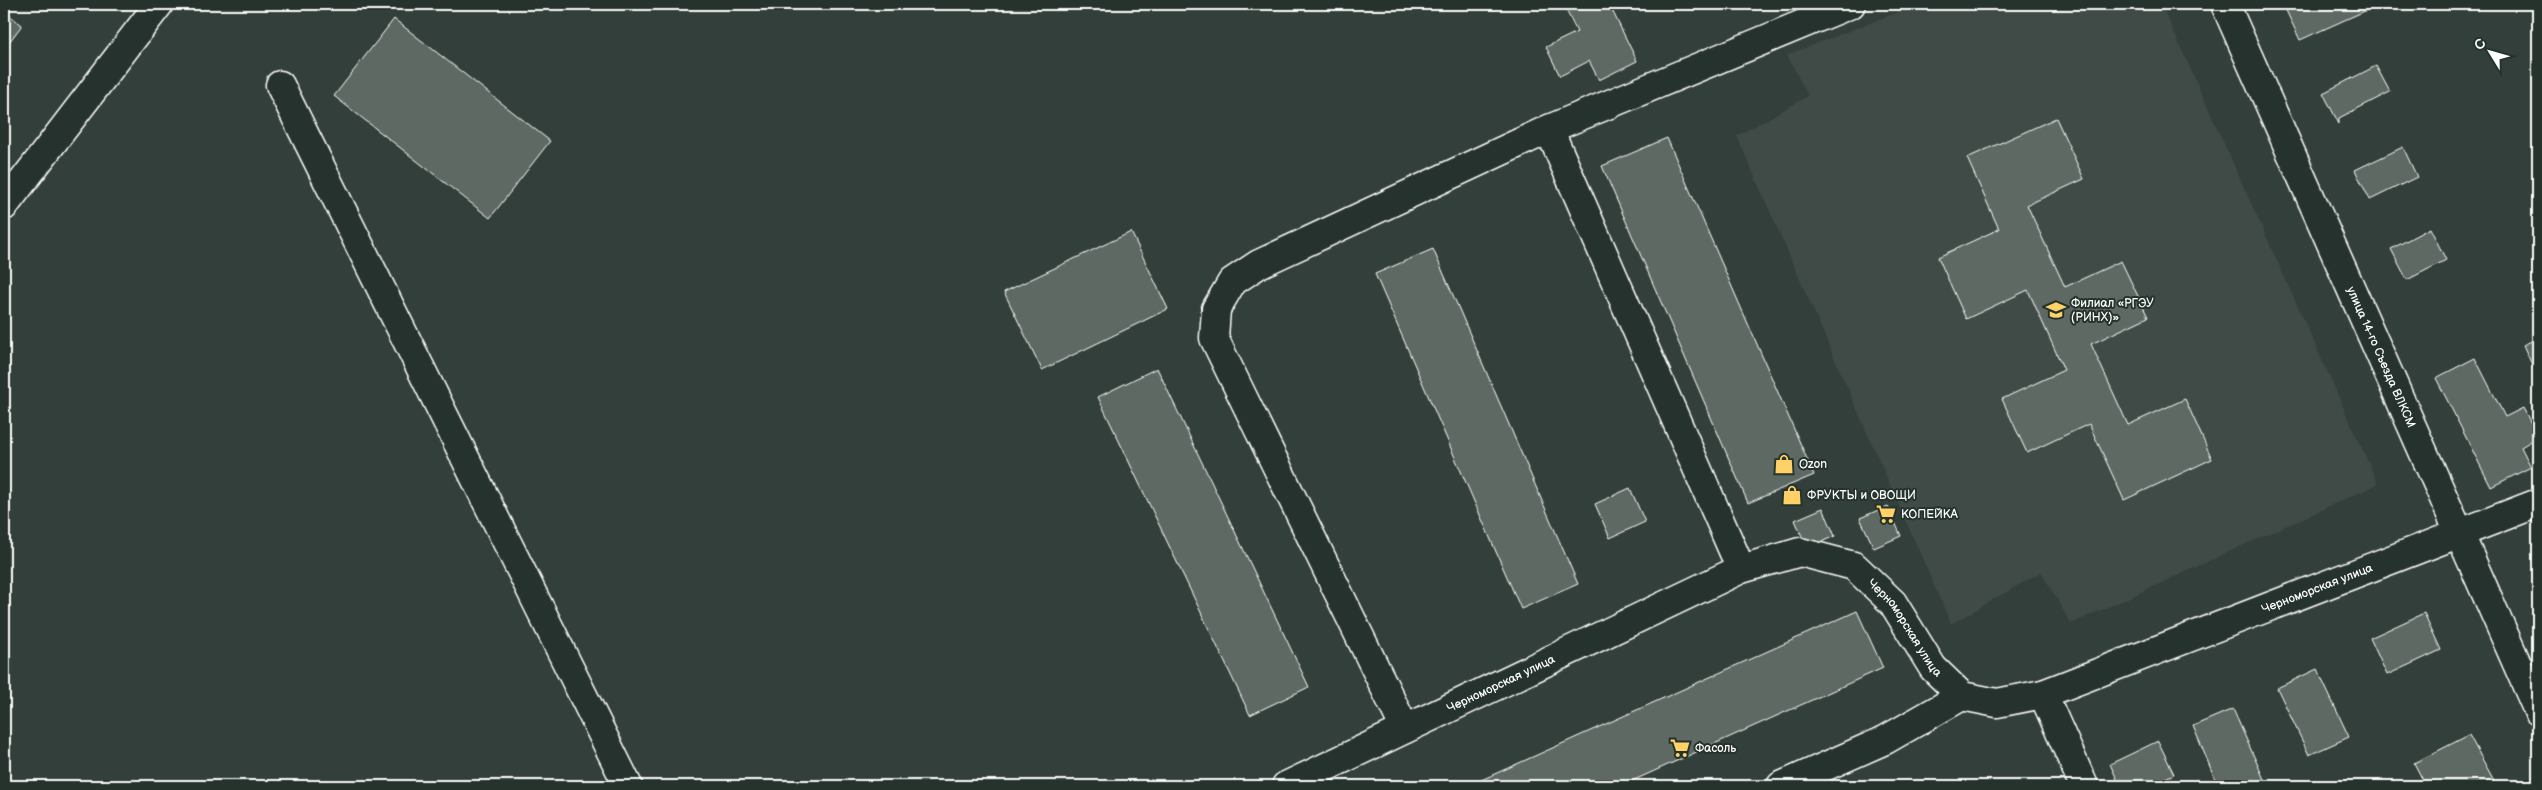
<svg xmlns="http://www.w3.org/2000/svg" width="2542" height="790" font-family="'Balsamiq Sans',sans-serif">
  <rect width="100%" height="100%" fill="#333f3a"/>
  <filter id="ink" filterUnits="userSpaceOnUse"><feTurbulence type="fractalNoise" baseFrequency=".02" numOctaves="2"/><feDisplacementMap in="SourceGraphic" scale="10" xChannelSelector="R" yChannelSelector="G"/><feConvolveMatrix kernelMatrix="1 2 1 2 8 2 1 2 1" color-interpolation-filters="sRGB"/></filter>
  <g filter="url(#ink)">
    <polygon fill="#404c47" points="1919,4 2161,4 2378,484 2071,624 2041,572 1951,624 1737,136 1808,96 1787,55"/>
    <g fill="#5f6964" stroke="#fff">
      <polygon points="1563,4 1609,4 1637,61 1599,80 1589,61 1560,76 1546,47 1577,32"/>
      <polygon points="2283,4 2364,4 2367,10 2300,40"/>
      <polygon points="4,11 22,25 4,49"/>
      <polygon points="394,19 550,141 490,218 334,96"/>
      <polygon points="2376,66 2390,92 2339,118 2339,124 2323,93"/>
      <polygon points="2056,118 2084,179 2027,205 2065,287 2121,261 2148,317 2091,344 2128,425 2185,399 2212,459 2124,500 2089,424 2027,453 2002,399 2064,370 2028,290 1966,319 1938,257 1999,229 1967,158"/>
      <polygon points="1667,138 1814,475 1748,503 1602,166"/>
      <polygon points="2403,147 2417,177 2370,200 2355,170"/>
      <polygon points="2430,228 2446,260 2407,280 2391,249"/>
      <polygon points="1131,232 1168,309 1042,370 1004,292"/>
      <polygon points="1433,249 1578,584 1521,609 1375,274"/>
      <polygon points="2538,338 2538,378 2523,345"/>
      <polygon points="2475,358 2505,417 2523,408 2538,437 2521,447 2531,467 2491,487 2436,378"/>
      <polygon points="1157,368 1309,687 1250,715 1098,397"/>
      <polygon points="1630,488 1645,522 1610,538 1595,504"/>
      <polygon points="1888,506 1901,536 1874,548 1860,518"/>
      <polygon points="1823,508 1835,536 1807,548 1795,520"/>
      <polygon points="1857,611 1883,668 1621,786 1468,786"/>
      <polygon points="2424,613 2441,650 2387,675 2370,638"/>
      <polygon points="2317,669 2349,737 2309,755 2277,688"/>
      <polygon points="2233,709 2267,786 2218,786 2193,726"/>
      <polygon points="2469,735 2497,786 2426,786 2414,763"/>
      <polygon points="2158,741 2174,774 2148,786 2120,786 2110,764"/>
    </g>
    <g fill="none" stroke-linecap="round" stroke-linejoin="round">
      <defs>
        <g id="minor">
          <path id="s1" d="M2225 4 2538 711"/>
          <polyline points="280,85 628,786"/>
          <polyline points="1549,129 1741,569"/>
          <polyline points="4,206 159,4"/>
          <polyline points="2043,694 2084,786"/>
          <polyline points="1405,729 1214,338 1216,309 1232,282 1259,264 1549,129 1851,4"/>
          <path id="s2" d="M1286 786 1741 569 1800 552 1854 566 1893 603 1933 668 1962 696 1997 703 2043 694 2538 503"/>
          <polyline points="1781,786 1885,740 1962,696"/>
        </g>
      </defs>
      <use href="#minor" stroke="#fff" stroke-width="31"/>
      <use href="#minor" stroke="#26332d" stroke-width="28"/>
    </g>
  </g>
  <defs>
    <symbol id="university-bare" viewBox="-9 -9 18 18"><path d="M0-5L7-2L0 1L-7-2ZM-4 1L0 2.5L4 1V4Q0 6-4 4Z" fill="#ffd166" stroke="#26332d" stroke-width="2.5" paint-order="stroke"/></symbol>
    <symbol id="shop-bare" viewBox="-9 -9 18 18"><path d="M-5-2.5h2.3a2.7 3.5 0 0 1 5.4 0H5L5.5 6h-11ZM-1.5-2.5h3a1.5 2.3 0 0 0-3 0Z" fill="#ffd166" stroke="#26332d" stroke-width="2.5" paint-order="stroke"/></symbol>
    <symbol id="supermarket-bare" viewBox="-9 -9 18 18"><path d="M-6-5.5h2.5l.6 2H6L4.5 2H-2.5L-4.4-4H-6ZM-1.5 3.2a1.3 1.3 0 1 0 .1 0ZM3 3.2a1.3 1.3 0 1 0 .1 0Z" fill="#ffd166" stroke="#26332d" stroke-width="2.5" paint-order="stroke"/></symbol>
  </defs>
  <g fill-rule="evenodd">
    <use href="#university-bare" x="2042" y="296" width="28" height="28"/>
    <use href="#shop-bare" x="1770" y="450" width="28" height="28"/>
    <use href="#shop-bare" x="1778" y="481" width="28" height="28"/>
    <use href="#supermarket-bare" x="1872" y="500" width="28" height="28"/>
    <use href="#supermarket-bare" x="1666" y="734" width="28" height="28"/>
  </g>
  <g text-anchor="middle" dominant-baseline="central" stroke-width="4" stroke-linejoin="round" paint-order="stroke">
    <g font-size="12" fill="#fff" stroke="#26332d" text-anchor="start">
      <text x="2071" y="303">Филиал «РГЭУ<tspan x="2071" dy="14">(РИНХ)»</tspan></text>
      <text x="1799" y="464">Ozon</text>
      <text x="1807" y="495">ФРУКТЫ и ОВОЩИ</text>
      <text x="1901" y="514">КОПЕЙКА</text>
      <text x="1695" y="748">Фасоль</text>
    </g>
    <g font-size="12" fill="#fff" stroke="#26332d">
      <text stroke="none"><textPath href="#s1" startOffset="386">улица 14-го Съезда ВЛКСМ</textPath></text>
      <text stroke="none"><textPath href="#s2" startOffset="1168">Черноморская улица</textPath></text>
      <text stroke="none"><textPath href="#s2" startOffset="702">Черноморская улица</textPath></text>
      <text stroke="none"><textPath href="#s2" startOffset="238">Черноморская улица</textPath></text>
    </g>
  </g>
  <rect width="2542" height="790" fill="none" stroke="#26332d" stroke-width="20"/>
  <rect x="10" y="10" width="2522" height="770" fill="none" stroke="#fff" stroke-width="2" filter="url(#ink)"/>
  <g transform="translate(2490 52) rotate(307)" stroke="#26332d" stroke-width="4" paint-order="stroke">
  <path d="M0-4L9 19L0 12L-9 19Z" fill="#ffffff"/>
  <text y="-8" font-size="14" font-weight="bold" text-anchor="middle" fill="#ffffff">С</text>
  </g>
</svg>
